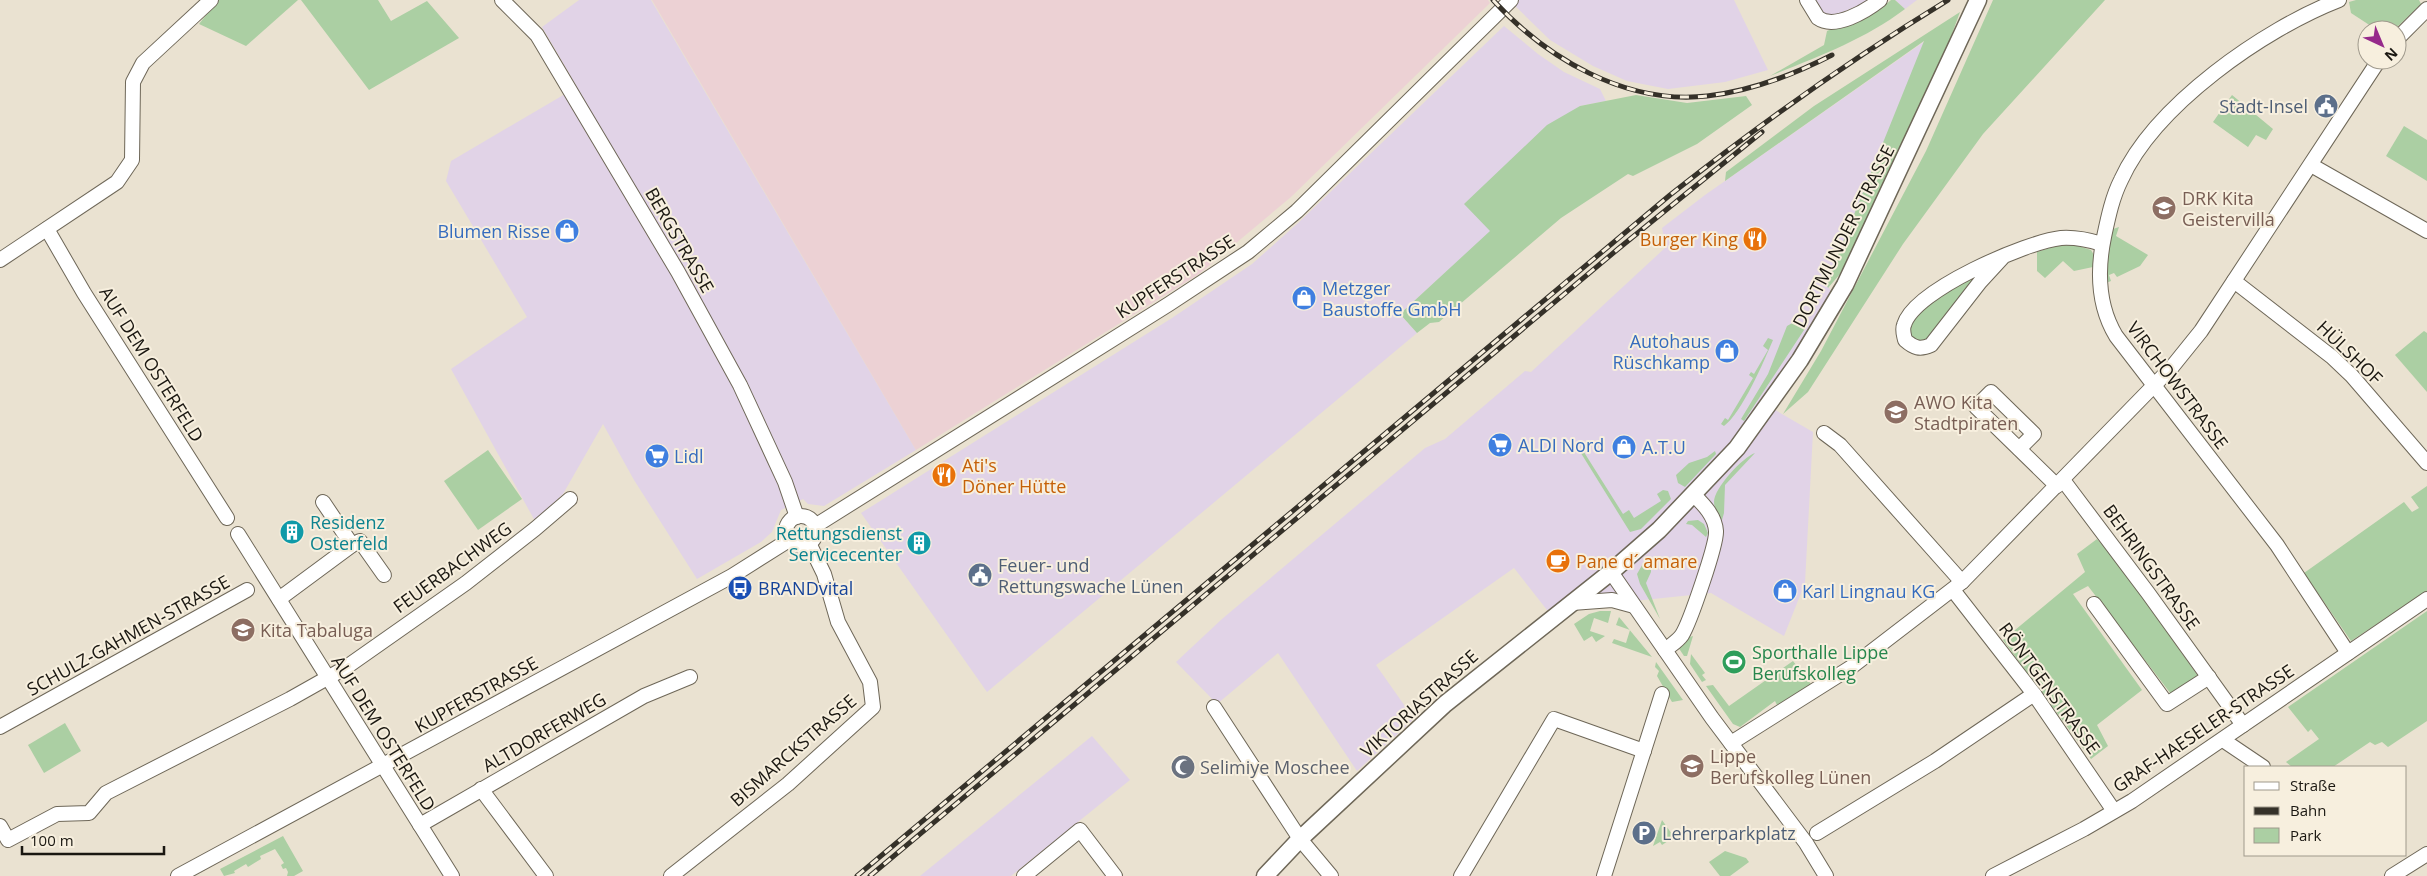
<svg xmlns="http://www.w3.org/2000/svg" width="2427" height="876" font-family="'Open Sans',sans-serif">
  <rect width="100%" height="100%" fill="#eae2d1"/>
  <g fill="#e1d3e7">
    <polygon points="579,0 651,0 916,450 824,506 808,504 803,499 781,510 772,532 761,542 697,579 634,480 603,424 563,494 535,521 451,369 527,317 446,181 451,161 577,87 542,27"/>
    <polygon points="1509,0 1734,0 1768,70 1725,82 1668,89 1627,81 1593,66 1550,40"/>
    <polygon points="1812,0 1872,0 1833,16 1823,15"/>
    <polygon points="1895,0 1917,0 1905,9"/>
    <polygon points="1504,26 1538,54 1564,72 1600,89 1606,101 1580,106 1465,204 1491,231 1400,314 1417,333 987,692 861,513 1172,318 1252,264 1298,223"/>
    <polygon points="1925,41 1826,284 1831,291 1811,332 1763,403 1813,432 1805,583 1784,636 1711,593 1547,610 1514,568 1376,665 1414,719 1357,771 1278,653 1217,704 1176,662 1222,619 1425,448 1445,439 1525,371 1531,372 1666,247 1662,228 1705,195"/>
    <polygon points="1092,736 1130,780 1011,876 920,876"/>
  </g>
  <polygon fill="#ecd1d4" points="652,0 1488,0 1490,3 1291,197 1199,274 916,450"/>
  <g fill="#abcfa3">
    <polygon points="218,0 298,0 246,46 199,24"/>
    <polygon points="301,0 378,0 391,21 427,1 459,38 369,90"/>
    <path d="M1891 0H1895L1905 9C1864 40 1817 57 1770 76L1824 45 1827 31 1884 6Z"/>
    <polygon points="1993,0 2105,0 1983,134 1903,244 1808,392 1783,414 1821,351 1926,151"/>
    <polygon points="2356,0 2419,0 2421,4 2394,30 2377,30 2351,13 2349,2"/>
    <polygon points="1960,12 1949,42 1855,247 1840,274 1828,288 1826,284 1924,41 1725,181 1726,172 1814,106"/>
    <polygon points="1636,95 1687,103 1746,96 1752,105 1697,144 1633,176 1628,174 1561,218 1439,322 1430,323 1417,333 1400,314 1490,231 1464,204 1547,125 1580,106"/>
    <polygon points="2232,95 2273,129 2266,140 2256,135 2248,147 2213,122"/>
    <polygon points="2404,126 2427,140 2427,181 2386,156"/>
    <polygon points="2119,227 2116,236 2148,255 2140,266 2117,277 2114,273 2109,275 2111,281 2106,283 2110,236 2113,229"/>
    <polygon points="2072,244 2091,250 2094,255 2093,267 2074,271 2063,261 2045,278 2037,271 2037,252 2060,245"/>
    <polygon points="1986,267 1951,315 1921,345 1906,335 1920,308"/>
    <polygon points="1796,321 1806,327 1744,421 1741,419 1768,374 1787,326"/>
    <polygon points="2424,331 2427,333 2427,392 2395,355"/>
    <path d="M1768 338 1773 340C1764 361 1742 413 1724 426L1721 424 1725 418 1728 420 1753 378 1749 375 1751 372 1754 374 1768 350 1763 346Z"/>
    <polygon points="1582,449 1623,514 1629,510 1634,518 1661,501 1657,494 1663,490 1668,491 1671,499 1641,529 1630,532 1579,450"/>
    <polygon points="488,450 522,499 478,530 444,481"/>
    <polygon points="1715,451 1716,454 1685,487 1678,483 1676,475 1689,463 1707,457"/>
    <path d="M1755 453 1725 485 1724 513 1722 520C1719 515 1714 508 1714 502 1714 488 1743 457 1755 453Z"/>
    <polygon points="2427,486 2427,591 2351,641 2304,573 2404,502 2412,512 2419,508 2411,497"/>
    <polygon points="1698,520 1704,524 1708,533 1706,537 1692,525 1686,524 1688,521"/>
    <polygon points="2097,539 2114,558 2198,676 2171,694 2088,586 2073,594 2142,690 2097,725 2108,746 2091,759 2003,640 2085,572 2077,554"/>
    <polygon points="1645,560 1651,565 1651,572 1646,583 1660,619 1640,584 1637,574"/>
    <polygon points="1600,611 1611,611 1608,623 1594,618 1590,631 1605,636 1596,642 1592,636 1584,641 1574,624 1589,614"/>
    <polygon points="2427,611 2427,721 2388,747 2382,742 2375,745 2370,742 2333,767 2292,767 2286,762 2319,739 2311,729 2308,732 2288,707"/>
    <polygon points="1619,617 1652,657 1612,643 1614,639 1626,643 1630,630 1616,625"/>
    <polygon points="1693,636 1687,656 1684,656 1676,644 1683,639"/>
    <polygon points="1691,654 1705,673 1702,675 1706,680 1702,682 1690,664"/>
    <polygon points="1793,661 1811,684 1777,705 1775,701 1740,727 1733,724 1706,686 1713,685 1729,706"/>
    <polygon points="1656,662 1683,700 1672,702 1657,676 1659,671 1655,667"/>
    <polygon points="65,723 81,751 44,773 28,745"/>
    <polygon points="1662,820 1674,837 1662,845 1660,842 1653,846"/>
    <polygon points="283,836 303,871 294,876 287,876 288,872 286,868 283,869 281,865 284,863 275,849 260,856 261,859 248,867 246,864 234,871 235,873 224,876 220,869"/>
    <polygon points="1725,851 1746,858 1749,862 1730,876 1720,876 1709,862"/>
  </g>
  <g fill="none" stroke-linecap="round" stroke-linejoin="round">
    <defs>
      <g id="minor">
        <polyline points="502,0 537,35 678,272 740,385 785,482 797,517"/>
        <path d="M1807 0 1818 18C1835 30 1866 11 1880 0"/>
        <path d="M2339 0C2264 29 2155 105 2121 180 2112 198 2108 218 2104 237 2097 271 2098 306 2116 336L2277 545 2348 653"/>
        <polyline points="2397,39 2427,9"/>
        <polyline points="2311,165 2427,231"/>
        <polyline points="47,229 84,293 227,518"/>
        <path d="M2003 257 1980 282 1931 345C1920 350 1914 348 1905 340 1904 335 1902 330 1904 325 1914 290 2026 242 2061 238 2075 237 2089 240 2102 244"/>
        <polyline points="0,260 117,182 132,160 133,82 143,63 211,0"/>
        <polyline points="2234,281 2332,357 2352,376 2427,463"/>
        <polyline points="1824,433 1840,445 1962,582"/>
        <polyline points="2019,449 2034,434 1991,392 1976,407 2057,486"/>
        <polyline points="2063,480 2148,593 2243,725"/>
        <polyline points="323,502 352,545"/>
        <circle cx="801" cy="531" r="15"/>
        <polyline points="815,526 1169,304 1248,252 1297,211 1511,0"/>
        <polyline points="238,534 452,876"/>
        <polyline points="1611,572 1712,718 1806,843 1826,876"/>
        <polyline points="1953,590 2034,694 2114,811"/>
        <polyline points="279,599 352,545 360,541 384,575"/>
        <polyline points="1572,603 1612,600 1634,606"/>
        <polyline points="2094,604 2167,704 2209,677"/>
        <path d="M1665 650C1671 645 1678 641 1682 635 1690 622 1717 544 1716 531 1715 516 1704 505 1694 495"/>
        <polyline points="1214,707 1300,839 1331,876"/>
        <polyline points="0,727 247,590"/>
        <polyline points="2223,740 2263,767"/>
        <polyline points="1731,743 1850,668 1962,582 2172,367 2201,331 2379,60"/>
        <polyline points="481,789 546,876"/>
        <polyline points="420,825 644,696 690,677"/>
        <polyline points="0,826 8,840 57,814 89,813 106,793 290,699 345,668 466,583 535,529 570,499"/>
        <polyline points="1817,833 1935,761 2034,694"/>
        <polyline points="178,876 732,576 789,540"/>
        <polyline points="671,876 788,784 873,707 870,682 838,622 824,574 809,543"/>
        <polyline points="1024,876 1080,830 1115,876"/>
        <polyline points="1461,876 1554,719 1644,751"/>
        <polyline points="1604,876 1662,694"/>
        <polyline points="1993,876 2084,829 2132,801 2427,599"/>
        <polyline points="2392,876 2427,854"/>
      </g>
      <polyline id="major" points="1265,876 1300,839 1445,704 1611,572 1659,530 1737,448 1800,360 1845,285 1978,0"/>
    </defs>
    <use href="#minor" stroke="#6e6758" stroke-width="16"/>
    <use href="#major" stroke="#6e6758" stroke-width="19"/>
    <use href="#minor" stroke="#fff" stroke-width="14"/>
    <use href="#major" stroke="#fff" stroke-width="16"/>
    <defs>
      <g id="rail">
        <path d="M1493 0C1546 58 1625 105 1707 96 1751 91 1793 75 1832 55"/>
        <path d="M857 876 1670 195C1760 124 1851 59 1948 0"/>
        <polyline points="870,876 1618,249 1762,132"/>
      </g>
    </defs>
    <use href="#rail" stroke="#353129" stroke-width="5"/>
    <use href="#rail" stroke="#f7efde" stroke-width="3" stroke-dasharray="9" stroke-linecap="butt"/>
  </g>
  <defs>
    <symbol id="civic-disc" viewBox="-11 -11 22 22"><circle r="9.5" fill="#5c6f8a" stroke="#f7efde"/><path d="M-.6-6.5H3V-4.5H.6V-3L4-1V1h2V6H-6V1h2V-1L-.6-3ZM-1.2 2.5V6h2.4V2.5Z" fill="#fff"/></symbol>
    <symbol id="school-disc" viewBox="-11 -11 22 22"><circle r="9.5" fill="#8d6e63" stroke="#f7efde"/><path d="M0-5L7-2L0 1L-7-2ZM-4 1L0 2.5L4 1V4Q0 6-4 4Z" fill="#fff"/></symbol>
    <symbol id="shop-disc" viewBox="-11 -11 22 22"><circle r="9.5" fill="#3f7fe0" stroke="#f7efde"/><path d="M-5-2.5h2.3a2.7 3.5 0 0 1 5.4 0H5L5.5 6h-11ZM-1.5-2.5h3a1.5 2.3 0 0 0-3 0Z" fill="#fff"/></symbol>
    <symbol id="restaurant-disc" viewBox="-11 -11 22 22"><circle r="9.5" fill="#e8710a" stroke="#f7efde"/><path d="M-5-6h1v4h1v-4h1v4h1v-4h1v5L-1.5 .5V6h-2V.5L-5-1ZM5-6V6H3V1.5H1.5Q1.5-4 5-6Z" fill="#fff"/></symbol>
    <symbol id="supermarket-disc" viewBox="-11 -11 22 22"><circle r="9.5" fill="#3f7fe0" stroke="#f7efde"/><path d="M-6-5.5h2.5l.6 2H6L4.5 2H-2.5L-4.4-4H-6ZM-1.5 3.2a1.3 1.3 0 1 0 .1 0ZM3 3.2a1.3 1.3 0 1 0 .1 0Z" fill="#fff"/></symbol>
    <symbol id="building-disc" viewBox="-11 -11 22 22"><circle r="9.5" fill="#0f9aa8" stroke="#f7efde"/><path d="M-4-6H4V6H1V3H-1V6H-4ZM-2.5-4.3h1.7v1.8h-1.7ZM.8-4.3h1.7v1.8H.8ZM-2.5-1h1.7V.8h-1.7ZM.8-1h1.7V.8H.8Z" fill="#fff"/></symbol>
    <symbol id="cafe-disc" viewBox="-11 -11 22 22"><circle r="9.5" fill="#e8710a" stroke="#f7efde"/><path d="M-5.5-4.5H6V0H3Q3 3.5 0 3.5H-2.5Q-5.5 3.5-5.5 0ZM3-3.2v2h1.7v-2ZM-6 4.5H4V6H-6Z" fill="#fff"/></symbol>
    <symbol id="bus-disc" viewBox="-11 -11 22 22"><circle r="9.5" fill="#1a4fb4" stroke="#f7efde"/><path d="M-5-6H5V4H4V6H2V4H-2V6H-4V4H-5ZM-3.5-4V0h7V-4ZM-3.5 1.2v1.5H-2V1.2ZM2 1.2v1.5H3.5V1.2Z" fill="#fff"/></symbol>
    <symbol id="stadium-disc" viewBox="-11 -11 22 22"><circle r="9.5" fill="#2e9e5b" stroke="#f7efde"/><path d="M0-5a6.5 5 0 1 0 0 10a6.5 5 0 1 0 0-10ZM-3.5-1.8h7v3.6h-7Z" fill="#fff"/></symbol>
    <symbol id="mosque-disc" viewBox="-11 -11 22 22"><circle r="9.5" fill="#6b7280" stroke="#f7efde"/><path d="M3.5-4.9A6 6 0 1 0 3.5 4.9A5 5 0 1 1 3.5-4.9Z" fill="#fff"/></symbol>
    <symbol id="parking-disc" viewBox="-11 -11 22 22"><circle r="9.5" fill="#5c6f8a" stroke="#f7efde"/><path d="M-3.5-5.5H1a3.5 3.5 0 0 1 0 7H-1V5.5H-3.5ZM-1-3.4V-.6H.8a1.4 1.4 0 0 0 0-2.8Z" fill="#fff"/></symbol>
  </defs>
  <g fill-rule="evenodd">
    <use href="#civic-disc" x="2312" y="92" width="28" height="28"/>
    <use href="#school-disc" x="2150" y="194" width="28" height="28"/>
    <use href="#shop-disc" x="553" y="217" width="28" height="28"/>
    <use href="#restaurant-disc" x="1741" y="225" width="28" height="28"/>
    <use href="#shop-disc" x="1290" y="284" width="28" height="28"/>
    <use href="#shop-disc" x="1713" y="337" width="28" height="28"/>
    <use href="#school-disc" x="1882" y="398" width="28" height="28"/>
    <use href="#supermarket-disc" x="1486" y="431" width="28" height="28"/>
    <use href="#shop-disc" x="1610" y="433" width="28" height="28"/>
    <use href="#supermarket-disc" x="643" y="442" width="28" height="28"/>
    <use href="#restaurant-disc" x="930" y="461" width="28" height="28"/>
    <use href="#building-disc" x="278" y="518" width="28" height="28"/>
    <use href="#building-disc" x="905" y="529" width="28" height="28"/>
    <use href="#cafe-disc" x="1544" y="547" width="28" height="28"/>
    <use href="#civic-disc" x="966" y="561" width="28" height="28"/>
    <use href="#bus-disc" x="726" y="574" width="28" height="28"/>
    <use href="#shop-disc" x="1771" y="577" width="28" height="28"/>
    <use href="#school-disc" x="229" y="616" width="28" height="28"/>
    <use href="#stadium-disc" x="1720" y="648" width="28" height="28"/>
    <use href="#school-disc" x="1678" y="752" width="28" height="28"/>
    <use href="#mosque-disc" x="1169" y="753" width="28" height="28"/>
    <use href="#parking-disc" x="1630" y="819" width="28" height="28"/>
  </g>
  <g text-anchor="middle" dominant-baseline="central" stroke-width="4" stroke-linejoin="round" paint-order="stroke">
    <g font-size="18" fill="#4e5e75" stroke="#f7efde" text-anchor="start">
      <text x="2308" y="106" text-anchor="end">Stadt-Insel</text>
      <text x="998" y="565">Feuer- und<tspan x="998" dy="21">Rettungswache Lünen</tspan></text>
      <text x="1662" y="833">Lehrerparkplatz</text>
    </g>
    <g font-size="18" fill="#785e54" stroke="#f7efde" text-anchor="start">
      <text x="2182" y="198">DRK Kita<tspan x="2182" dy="21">Geistervilla</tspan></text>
      <text x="1914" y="402">AWO Kita<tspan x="1914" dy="21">Stadtpiraten</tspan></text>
      <text x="260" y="630">Kita Tabaluga</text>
      <text x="1710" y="756">Lippe<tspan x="1710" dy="21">Berufskolleg Lünen</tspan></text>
    </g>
    <g font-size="18" fill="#366cbe" stroke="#f7efde" text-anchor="start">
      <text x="550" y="231" text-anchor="end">Blumen Risse</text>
      <text x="1322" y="288">Metzger<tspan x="1322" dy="21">Baustoffe GmbH</tspan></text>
      <text x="1710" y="341" text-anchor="end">Autohaus<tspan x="1710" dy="21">Rüschkamp</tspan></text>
      <text x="1518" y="445">ALDI Nord</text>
      <text x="1642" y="447">A.T.U</text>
      <text x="674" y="456">Lidl</text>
      <text x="1802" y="591">Karl Lingnau KG</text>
    </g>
    <g font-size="18" fill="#1a1711" stroke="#f7efde">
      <text transform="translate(1843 236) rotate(-63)">DORTMUNDER STRASSE</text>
      <text transform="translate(680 240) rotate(60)">BERGSTRASSE</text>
      <text transform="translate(1175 276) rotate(-33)">KUPFERSTRASSE</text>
      <text transform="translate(2350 352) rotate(44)">HÜLSHOF</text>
      <text transform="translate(152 364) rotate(58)">AUF DEM OSTERFELD</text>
      <text transform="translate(2178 385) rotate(53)">VIRCHOWSTRASSE</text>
      <text transform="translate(452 567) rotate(-36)">FEUERBACHWEG</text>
      <text transform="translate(2152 567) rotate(54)">BEHRINGSTRASSE</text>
      <text transform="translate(128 635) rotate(-29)">SCHULZ-GAHMEN-STRASSE</text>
      <text transform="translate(2050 688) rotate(54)">RÖNTGENSTRASSE</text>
      <text transform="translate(476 694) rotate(-29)">KUPFERSTRASSE</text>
      <text transform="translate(1419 703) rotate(-42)">VIKTORIASTRASSE</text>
      <text transform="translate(2203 728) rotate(-34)">GRAF-HAESELER-STRASSE</text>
      <text transform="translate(544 732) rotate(-30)">ALTDORFERWEG</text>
      <text transform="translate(384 733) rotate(58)">AUF DEM OSTERFELD</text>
      <text transform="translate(793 750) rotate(-41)">BISMARCKSTRASSE</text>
    </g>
    <g font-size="18" fill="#c56008" stroke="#f7efde" text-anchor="start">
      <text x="1738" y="239" text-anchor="end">Burger King</text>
      <text x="962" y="465">Ati's<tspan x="962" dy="21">Döner Hütte</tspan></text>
      <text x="1576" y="561">Pane d´ amare</text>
    </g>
    <g font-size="18" fill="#0d838f" stroke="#f7efde" text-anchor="start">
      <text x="310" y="522">Residenz<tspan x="310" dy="21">Osterfeld</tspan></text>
      <text x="902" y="533" text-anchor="end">Rettungsdienst<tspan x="902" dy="21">Servicecenter</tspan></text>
    </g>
    <g font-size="18" fill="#164399" stroke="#f7efde" text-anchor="start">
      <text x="758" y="588">BRANDvital</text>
    </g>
    <g font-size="18" fill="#27864d" stroke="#f7efde" text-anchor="start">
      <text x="1752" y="652">Sporthalle Lippe<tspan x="1752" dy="21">Berufskolleg</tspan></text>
    </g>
    <g font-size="18" fill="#5b616d" stroke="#f7efde" text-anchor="start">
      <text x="1200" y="767">Selimiye Moschee</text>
    </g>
  </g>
  <rect x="2244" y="766" width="162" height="90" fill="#f7efde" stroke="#9f998c"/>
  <rect x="2254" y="782" width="25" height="8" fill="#ffffff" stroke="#9f998c"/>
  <text x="2290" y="791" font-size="15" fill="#1a1711">Straße</text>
  <rect x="2254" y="807" width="25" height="8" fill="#353129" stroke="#9f998c"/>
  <text x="2290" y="816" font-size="15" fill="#1a1711">Bahn</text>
  <rect x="2254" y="828" width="25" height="15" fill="#abcfa3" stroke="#9f998c"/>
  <text x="2290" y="841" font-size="15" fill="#1a1711">Park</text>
  <g transform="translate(2382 45) rotate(136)"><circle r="24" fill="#f7efde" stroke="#9f998c"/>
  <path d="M0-4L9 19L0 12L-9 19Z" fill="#962a8b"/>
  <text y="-8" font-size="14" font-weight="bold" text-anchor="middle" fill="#1a1711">N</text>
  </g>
  <path d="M22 846v8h142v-8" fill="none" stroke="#1a1711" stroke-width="2.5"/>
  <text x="30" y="846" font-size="15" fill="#1a1711" stroke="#f7efde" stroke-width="4" paint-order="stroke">100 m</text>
</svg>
